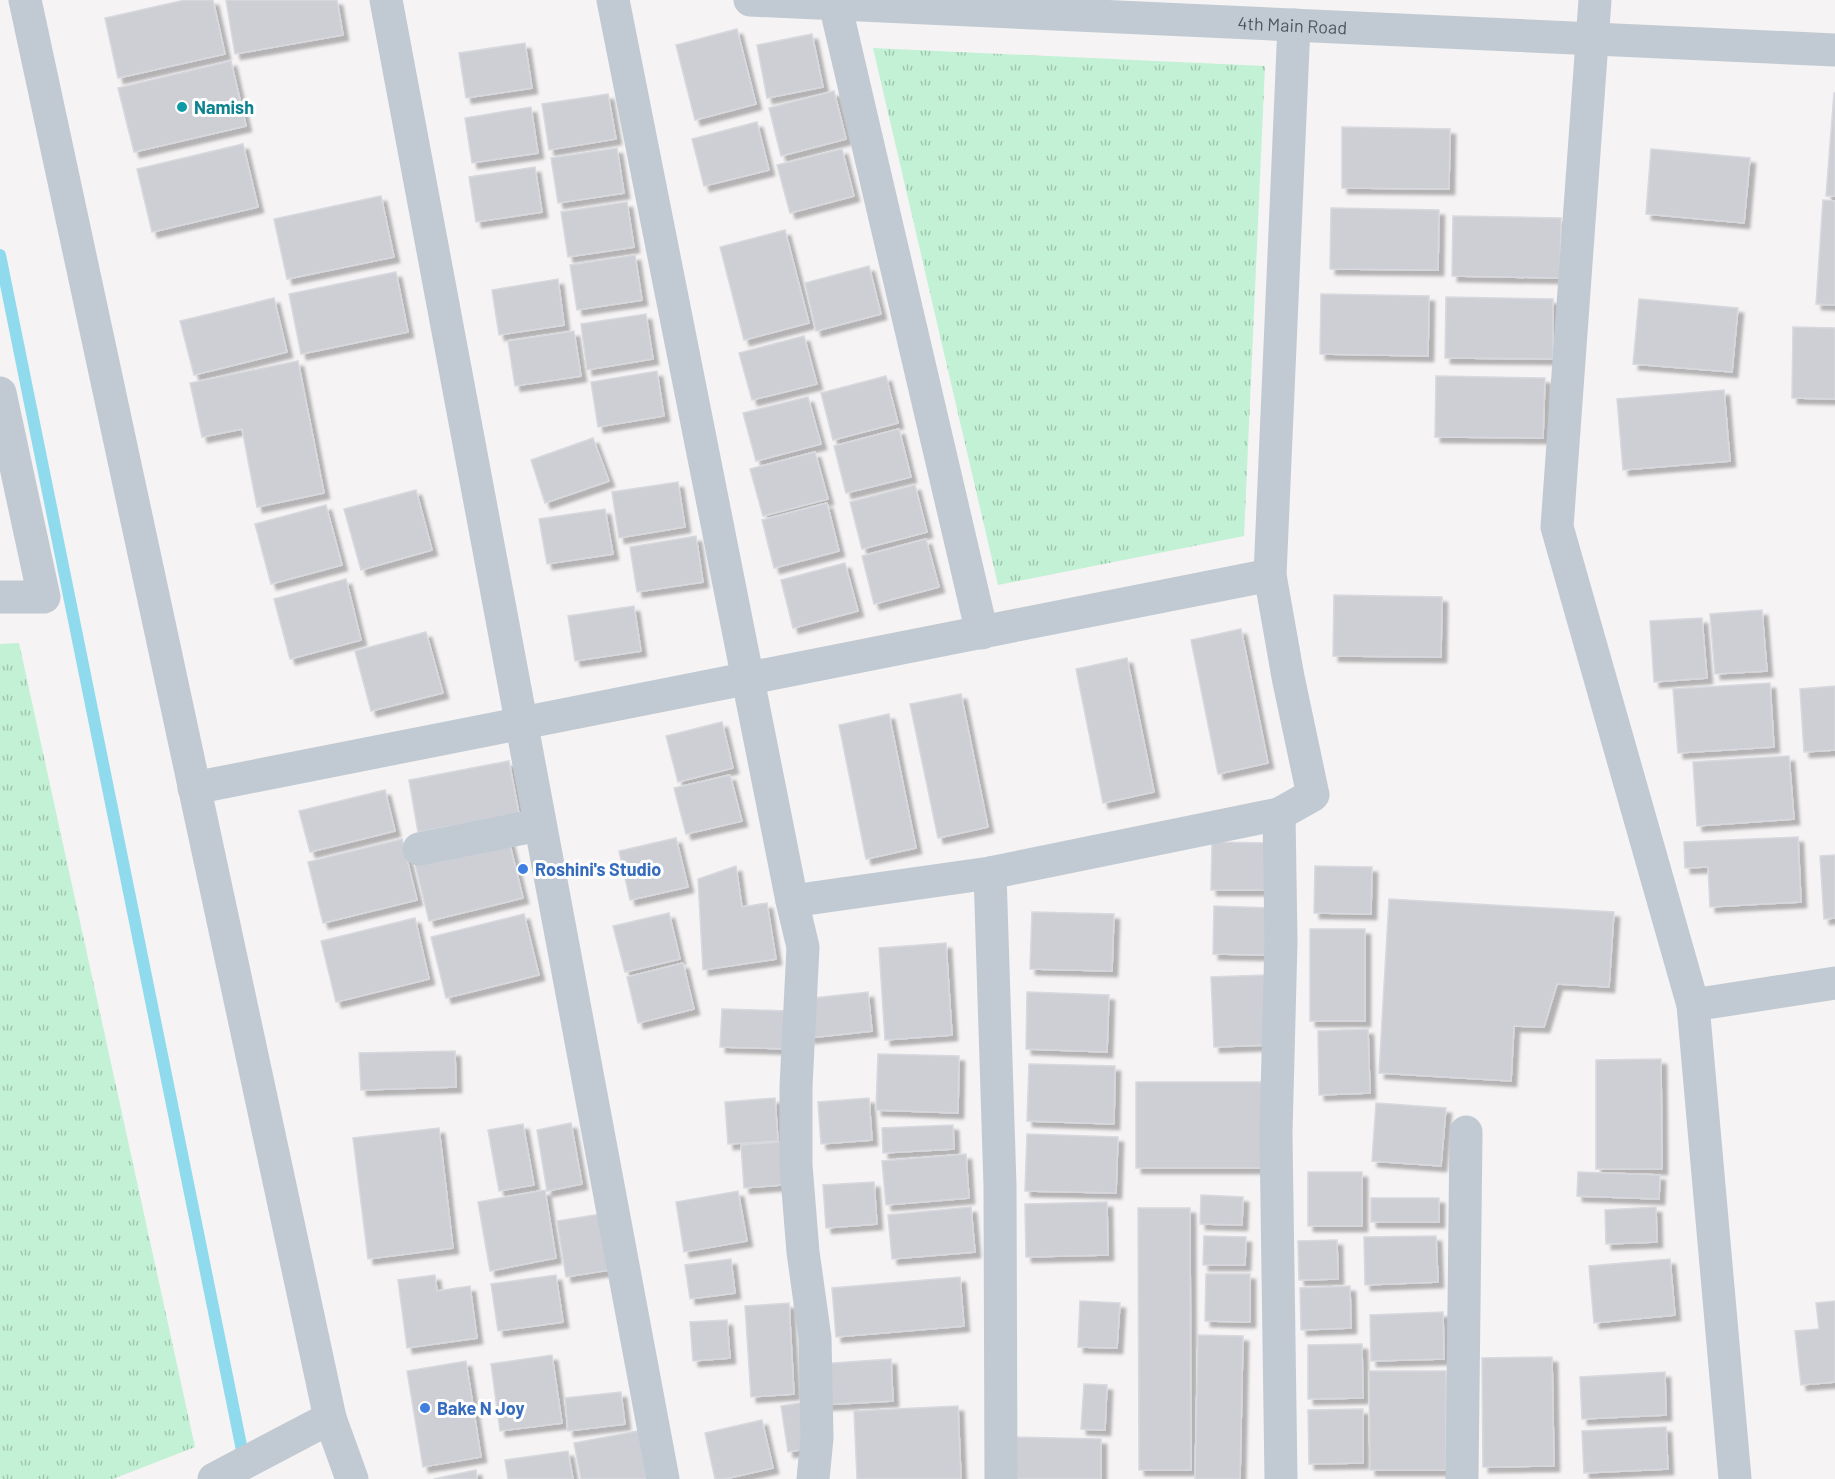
<svg xmlns="http://www.w3.org/2000/svg" width="1835" height="1479" font-family="Barlow,sans-serif">
  <defs>
    <pattern id="park-tufts" width="24" height="20" patternUnits="userSpaceOnUse" patternTransform="scale(1.5)"><rect width="24" height="20" fill="#c3f1d5"/><path d="M3 7l-1-3M5 7V3M7 7l1-3M15 17l-1-3M17 17v-4M19 17l1-3" fill="none" stroke="#a0c6b0"/></pattern>
    <filter id="shadow"><feDropShadow dx="5.5" dy="5.5" stdDeviation="1.5" flood-color="#0004"/></filter>
  </defs>
  <rect width="100%" height="100%" fill="#f5f3f3"/>
  <g fill="url(#park-tufts)">
    <polygon points="873,48 1265,66 1244,536 998,585"/>
    <polygon points="19,643 195,1447 113,1479 0,1479 0,644"/>
  </g>
  <g fill="none" stroke-linecap="round" stroke-linejoin="round">
    <polyline stroke="#90daee" stroke-width="12" points="0,255 244,1460"/>
  </g>
  <g fill="#cdcfd5" stroke="#d7d9de" stroke-width="1.5" filter="url(#shadow)">
    <polygon points="185,0 213,0 225,54 118,78 105,18"/>
    <polygon points="226,0 337,0 343,35 235,54"/>
    <polygon points="737,29 756,104 695,120 676,45"/>
    <polygon points="812,34 823,87 767,98 757,45"/>
    <polygon points="525,43 532,88 466,98 459,53"/>
    <polygon points="231,61 246,126 134,152 118,88"/>
    <polygon points="834,91 846,139 781,156 769,108"/>
    <polygon points="1834,93 1835,93 1835,196 1826,196"/>
    <polygon points="608,94 616,139 549,150 542,104"/>
    <polygon points="531,107 538,153 472,163 465,118"/>
    <polygon points="757,122 769,170 704,186 692,139"/>
    <polygon points="1342,127 1450,129 1449,189 1342,188"/>
    <polygon points="243,144 258,207 152,232 137,169"/>
    <polygon points="617,148 624,193 558,203 551,158"/>
    <polygon points="842,149 854,196 790,213 777,165"/>
    <polygon points="1651,149 1750,158 1744,223 1646,214"/>
    <polygon points="535,167 542,212 476,222 469,177"/>
    <polygon points="381,196 394,257 287,279 274,219"/>
    <polygon points="1823,200 1835,201 1835,305 1816,304"/>
    <polygon points="627,202 634,247 568,257 561,212"/>
    <polygon points="1331,208 1439,210 1438,270 1330,269"/>
    <polygon points="1453,216 1561,218 1560,278 1452,276"/>
    <polygon points="785,230 809,323 744,340 720,247"/>
    <polygon points="635,255 642,300 577,310 570,265"/>
    <polygon points="869,266 881,314 816,331 805,283"/>
    <polygon points="396,272 408,332 301,354 289,294"/>
    <polygon points="558,279 564,325 499,335 492,290"/>
    <polygon points="1321,294 1429,296 1428,356 1320,354"/>
    <polygon points="1446,297 1553,299 1553,359 1445,358"/>
    <polygon points="274,298 287,352 194,375 180,321"/>
    <polygon points="1639,299 1738,308 1732,372 1633,364"/>
    <polygon points="646,314 653,359 587,370 581,324"/>
    <polygon points="1793,327 1835,328 1835,399 1792,398"/>
    <polygon points="574,331 581,376 515,386 508,341"/>
    <polygon points="804,336 817,384 752,400 739,353"/>
    <polygon points="298,361 324,493 257,507 242,429 202,437 190,383"/>
    <polygon points="657,371 664,416 598,427 591,382"/>
    <polygon points="886,376 898,423 833,440 821,393"/>
    <polygon points="1436,376 1545,378 1543,438 1435,437"/>
    <polygon points="1724,390 1730,461 1623,470 1617,399"/>
    <polygon points="808,397 821,444 756,461 743,413"/>
    <polygon points="899,429 911,477 846,493 834,446"/>
    <polygon points="593,438 609,481 545,503 531,460"/>
    <polygon points="815,452 828,499 763,516 750,469"/>
    <polygon points="678,482 685,527 619,538 612,492"/>
    <polygon points="915,485 927,532 862,549 850,502"/>
    <polygon points="416,490 432,550 361,570 344,509"/>
    <polygon points="827,503 839,551 774,568 762,520"/>
    <polygon points="326,505 342,565 271,584 255,524"/>
    <polygon points="605,509 613,554 547,564 539,519"/>
    <polygon points="696,536 703,582 637,592 630,547"/>
    <polygon points="926,539 939,587 874,604 862,556"/>
    <polygon points="845,563 858,611 793,628 781,580"/>
    <polygon points="346,579 361,640 290,659 274,599"/>
    <polygon points="1334,595 1442,597 1441,657 1333,656"/>
    <polygon points="634,606 641,651 575,661 568,616"/>
    <polygon points="1762,610 1767,671 1715,674 1710,614"/>
    <polygon points="1702,618 1707,678 1654,682 1650,621"/>
    <polygon points="1241,629 1268,763 1218,774 1191,640"/>
    <polygon points="426,632 443,693 371,711 355,651"/>
    <polygon points="1127,658 1154,792 1103,803 1076,669"/>
    <polygon points="1770,683 1774,747 1678,753 1673,689"/>
    <polygon points="1835,686 1835,750 1804,752 1800,689"/>
    <polygon points="961,694 988,827 938,838 910,704"/>
    <polygon points="889,714 916,848 866,859 839,725"/>
    <polygon points="722,722 733,768 678,782 666,736"/>
    <polygon points="1789,756 1794,819 1697,826 1693,762"/>
    <polygon points="509,761 519,814 418,832 409,780"/>
    <polygon points="730,775 742,821 686,834 674,788"/>
    <polygon points="385,790 395,831 310,852 299,811"/>
    <polygon points="508,837 523,898 429,921 414,860"/>
    <polygon points="1798,837 1801,902 1710,907 1708,867 1685,868 1684,842"/>
    <polygon points="676,838 688,887 630,900 619,851"/>
    <polygon points="402,839 417,900 323,923 308,862"/>
    <polygon points="1212,842 1269,843 1268,890 1211,890"/>
    <polygon points="1835,855 1835,918 1824,919 1820,856"/>
    <polygon points="736,866 742,907 767,903 776,959 703,970 698,879"/>
    <polygon points="1315,866 1372,867 1371,914 1314,913"/>
    <polygon points="1389,899 1614,912 1609,987 1557,984 1544,1027 1514,1026 1511,1081 1379,1073"/>
    <polygon points="1214,906 1271,908 1270,955 1213,954"/>
    <polygon points="1032,912 1114,914 1112,971 1030,969"/>
    <polygon points="669,913 680,959 625,972 613,926"/>
    <polygon points="524,914 539,975 446,998 431,937"/>
    <polygon points="415,918 429,979 336,1002 321,941"/>
    <rect x="1310" y="929" width="55" height="92"/>
    <polygon points="946,943 952,1035 885,1040 879,948"/>
    <polygon points="683,963 694,1009 638,1023 627,977"/>
    <polygon points="1266,975 1269,1045 1214,1047 1211,977"/>
    <polygon points="868,992 872,1031 809,1038 804,999"/>
    <polygon points="1027,992 1109,995 1107,1052 1026,1049"/>
    <polygon points="722,1009 791,1011 789,1049 720,1047"/>
    <polygon points="1368,1029 1370,1093 1319,1095 1318,1031"/>
    <polygon points="455,1051 456,1087 361,1090 359,1053"/>
    <polygon points="878,1054 959,1056 958,1113 876,1110"/>
    <polygon points="1661,1059 1662,1169 1596,1169 1596,1060"/>
    <polygon points="1029,1064 1115,1066 1114,1124 1027,1121"/>
    <rect x="1136" y="1082" width="133" height="86"/>
    <polygon points="775,1098 778,1141 728,1144 725,1102"/>
    <polygon points="869,1098 872,1140 821,1144 818,1102"/>
    <polygon points="1376,1103 1446,1108 1441,1166 1372,1161"/>
    <polygon points="571,1123 582,1184 547,1191 537,1130"/>
    <polygon points="523,1124 534,1185 499,1191 488,1130"/>
    <polygon points="953,1125 954,1149 883,1153 882,1128"/>
    <polygon points="439,1128 453,1248 368,1259 353,1138"/>
    <polygon points="1027,1134 1118,1137 1116,1193 1025,1191"/>
    <polygon points="791,1141 794,1184 744,1188 741,1145"/>
    <polygon points="966,1154 969,1198 886,1205 882,1161"/>
    <rect x="1308" y="1172" width="54" height="54"/>
    <polygon points="1578,1172 1660,1175 1659,1199 1577,1196"/>
    <polygon points="874,1182 877,1224 826,1228 823,1185"/>
    <polygon points="545,1190 556,1258 490,1271 478,1202"/>
    <polygon points="738,1191 747,1241 684,1252 676,1202"/>
    <polygon points="1201,1195 1243,1197 1242,1225 1200,1224"/>
    <rect x="1371" y="1198" width="68" height="24"/>
    <polygon points="1107,1202 1108,1255 1026,1257 1025,1204"/>
    <polygon points="971,1207 975,1252 892,1259 888,1215"/>
    <polygon points="1656,1207 1657,1242 1606,1244 1605,1210"/>
    <polygon points="1138,1208 1190,1208 1191,1470 1139,1470"/>
    <polygon points="600,1214 610,1270 566,1277 557,1221"/>
    <polygon points="1204,1236 1246,1237 1245,1265 1203,1265"/>
    <polygon points="1436,1236 1438,1282 1365,1285 1364,1237"/>
    <polygon points="1337,1240 1338,1279 1299,1280 1298,1241"/>
    <polygon points="731,1259 735,1293 690,1299 685,1265"/>
    <polygon points="1670,1259 1675,1315 1594,1323 1589,1266"/>
    <polygon points="1206,1274 1250,1274 1250,1322 1205,1321"/>
    <polygon points="435,1275 437,1291 470,1286 477,1338 407,1348 398,1280"/>
    <polygon points="556,1275 563,1322 498,1331 491,1284"/>
    <polygon points="960,1277 964,1326 836,1337 832,1288"/>
    <polygon points="1350,1286 1351,1328 1301,1330 1300,1288"/>
    <polygon points="1080,1301 1120,1303 1117,1348 1078,1347"/>
    <polygon points="1835,1301 1835,1382 1801,1385 1795,1331 1819,1329 1816,1303"/>
    <polygon points="789,1303 794,1394 751,1397 745,1306"/>
    <polygon points="1443,1312 1444,1359 1371,1361 1370,1315"/>
    <polygon points="727,1320 730,1358 693,1361 690,1322"/>
    <polygon points="1198,1335 1243,1336 1240,1479 1195,1479"/>
    <polygon points="1362,1344 1363,1398 1308,1399 1308,1345"/>
    <polygon points="552,1355 562,1423 500,1431 491,1364"/>
    <polygon points="1552,1357 1554,1466 1483,1467 1482,1358"/>
    <polygon points="891,1359 893,1401 820,1405 818,1364"/>
    <polygon points="466,1361 481,1457 423,1467 407,1371"/>
    <polygon points="1369,1371 1446,1371 1446,1470 1370,1470"/>
    <polygon points="1665,1372 1666,1415 1582,1419 1580,1377"/>
    <polygon points="1084,1384 1107,1385 1105,1430 1081,1429"/>
    <polygon points="621,1392 625,1424 568,1431 565,1398"/>
    <polygon points="806,1402 813,1448 788,1452 781,1406"/>
    <polygon points="958,1406 961,1479 857,1479 854,1411"/>
    <polygon points="1363,1409 1363,1463 1309,1464 1308,1410"/>
    <polygon points="762,1420 773,1468 725,1479 715,1479 705,1433"/>
    <polygon points="1666,1427 1668,1469 1584,1473 1582,1431"/>
    <polygon points="638,1431 647,1479 581,1479 574,1443"/>
    <polygon points="1012,1437 1101,1439 1101,1479 1011,1479"/>
    <polygon points="568,1451 573,1479 508,1479 505,1460"/>
    <polygon points="476,1470 477,1479 434,1479"/>
  </g>
  <g fill="none" stroke-linecap="round" stroke-linejoin="round">
    <g stroke="#c1cad2" stroke-width="33">
      <polyline points="25,0 330,1418 352,1479"/>
      <polyline points="613,0 792,901 803,947 796,1087 796,1165 803,1252 815,1338 817,1438 813,1479"/>
      <path id="s1" d="M750 0 1835 50"/>
      <polyline points="1595,0 1557,527 1693,1005 1735,1479"/>
      <polyline points="835,4 982,633"/>
      <polyline points="0,393 44,597 0,597"/>
      <polyline points="194,788 1270,575"/>
      <polyline points="1279,814 1281,941 1276,1134 1281,1479"/>
      <polyline points="419,849 539,825"/>
      <polyline points="990,873 1000,1185 1001,1479"/>
      <polyline points="792,901 990,873 1279,814 1313,795 1288,677 1270,575 1294,25"/>
      <polyline points="1693,1005 1835,983"/>
      <polyline points="214,1479 330,1418"/>
      <polyline points="1462,1479 1466,1132"/>
    </g>
    <polyline stroke="#c1cad2" stroke-width="33" points="386,0 663,1479"/>
  </g>
  <circle fill="#0f9aa8" stroke="#fff" stroke-width="2" cx="182" cy="107" r="6"/>
  <g fill="#3f7fe0" stroke="#fff" stroke-width="2">
    <circle cx="523" cy="869" r="6"/>
    <circle cx="425" cy="1408" r="6"/>
  </g>
  <g text-anchor="middle" dominant-baseline="central" stroke-width="6" stroke-linejoin="round" paint-order="stroke">
    <g font-size="18" fill="#4a5661" stroke="#fff">
      <text stroke="none"><textPath href="#s1" startOffset="543">4th Main Road</textPath></text>
    </g>
    <g font-size="18" font-weight="bold" fill="#0d838f" stroke="#fff" text-anchor="start">
      <text x="194" y="107">Namish</text>
    </g>
    <g font-size="18" font-weight="bold" fill="#366cbe" stroke="#fff" text-anchor="start">
      <text x="535" y="869">Roshini's Studio</text>
      <text x="437" y="1408">Bake N Joy</text>
    </g>
  </g>
</svg>
